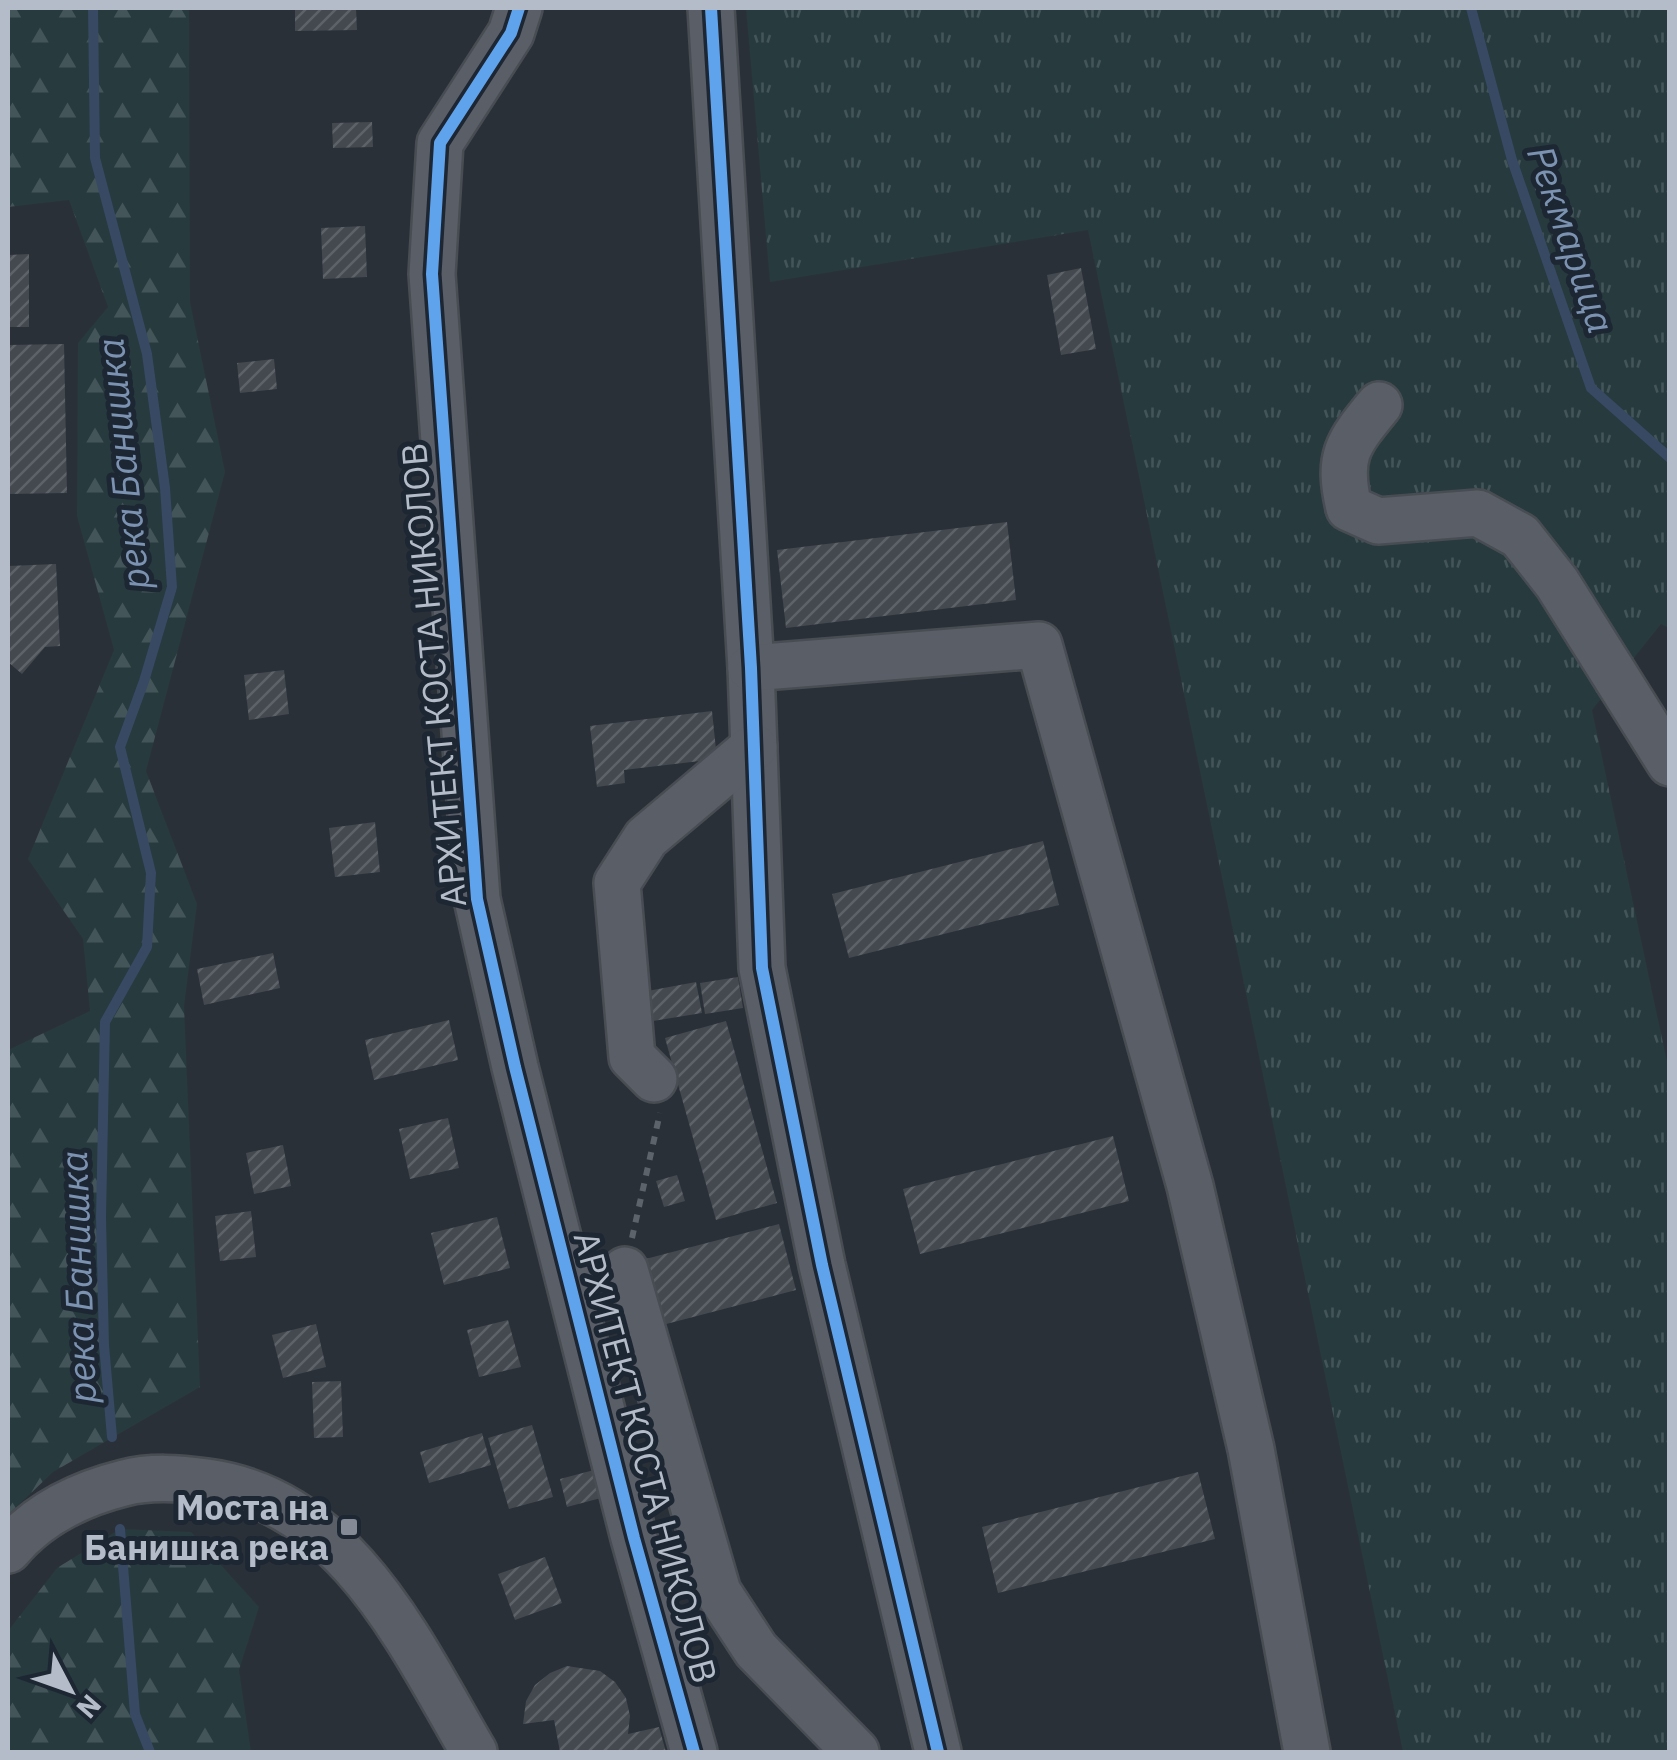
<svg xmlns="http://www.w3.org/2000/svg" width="1677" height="1760" font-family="'IBM Plex Sans',sans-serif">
  <defs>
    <pattern id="grass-tufts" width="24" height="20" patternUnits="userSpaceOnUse" patternTransform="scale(2.5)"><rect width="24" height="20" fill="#273a3e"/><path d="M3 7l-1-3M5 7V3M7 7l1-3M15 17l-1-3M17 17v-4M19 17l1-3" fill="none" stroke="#445559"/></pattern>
    <pattern id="forest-firs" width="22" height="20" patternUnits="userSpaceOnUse" patternTransform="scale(2.5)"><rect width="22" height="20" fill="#273a3e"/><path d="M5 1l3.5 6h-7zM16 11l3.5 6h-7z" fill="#445559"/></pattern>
    <pattern id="building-hatch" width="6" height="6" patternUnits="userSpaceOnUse" patternTransform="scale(2.5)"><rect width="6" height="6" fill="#444950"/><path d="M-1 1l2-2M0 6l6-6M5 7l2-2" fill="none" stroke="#5d6168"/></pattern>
  </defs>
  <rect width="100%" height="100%" fill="#2a3038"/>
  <polygon fill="url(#grass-tufts)" points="746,8 1669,8 1669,628 1661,624 1592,710 1669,1071 1669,1752 1403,1752 1088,230 770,282"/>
  <g fill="url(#forest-firs)">
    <polygon points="8,8 189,8 190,302 225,472 146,771 197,904 184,1006 200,1387 53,1472 8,1515 8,1050 90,1011 83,939 28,859 114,650 77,516 78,343 108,307 69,200 8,207"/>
    <polygon points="120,1529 191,1532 259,1607 239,1670 251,1752 8,1752 8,1631 57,1568"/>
  </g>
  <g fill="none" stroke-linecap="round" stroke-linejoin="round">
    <g stroke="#384963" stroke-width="10">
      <polyline points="93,8 95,158 147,354 165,488 172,587 144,681 120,747 151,873 147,947 105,1022 101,1217 104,1345 112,1437"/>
      <polyline points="1471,8 1512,160 1591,388 1670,458"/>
      <polyline points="120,1529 135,1714 150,1752"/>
    </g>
  </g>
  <g fill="url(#building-hatch)">
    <polygon points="295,8 356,8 357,30 295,31"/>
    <polygon points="372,122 373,147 333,148 332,123"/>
    <polygon points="365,226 367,277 323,279 321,228"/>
    <polygon points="29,254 29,327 8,327 8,255"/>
    <polygon points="1081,268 1096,349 1061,355 1047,275"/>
    <polygon points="64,344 67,493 8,494 8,345"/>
    <polygon points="274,359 277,389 240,393 237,363"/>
    <polygon points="1007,522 1016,600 786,628 777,550"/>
    <polygon points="56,564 60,646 45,647 22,674 8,662 8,566"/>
    <polygon points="284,670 289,714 249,720 244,675"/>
    <polygon points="712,711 717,759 624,770 625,783 597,787 590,726"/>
    <polygon points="375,822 380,872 335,877 329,828"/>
    <polygon points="1043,841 1059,905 849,958 832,894"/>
    <polygon points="273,953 280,988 204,1005 197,969"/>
    <polygon points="738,977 743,1008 705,1014 700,983"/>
    <polygon points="696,982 702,1013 647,1022 642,992"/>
    <polygon points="449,1020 458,1060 374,1080 365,1040"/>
    <polygon points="726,1021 777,1203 716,1220 665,1038"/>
    <polygon points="448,1118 459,1168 410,1179 399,1129"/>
    <polygon points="1113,1136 1129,1201 920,1254 903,1189"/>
    <polygon points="283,1145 291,1186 254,1194 246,1153"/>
    <polygon points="677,1175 685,1201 664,1207 656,1181"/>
    <polygon points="251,1211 256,1257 220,1261 215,1216"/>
    <polygon points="497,1217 510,1268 444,1285 431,1233"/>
    <polygon points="779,1224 796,1290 651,1328 634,1262"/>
    <polygon points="508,1320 521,1367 479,1377 467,1330"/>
    <polygon points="316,1324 326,1367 283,1378 272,1335"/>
    <polygon points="341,1381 343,1437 314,1438 312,1382"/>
    <polygon points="532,1425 553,1497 509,1509 488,1438"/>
    <polygon points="482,1433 491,1465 429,1483 420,1452"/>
    <polygon points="594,1470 601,1498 567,1507 560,1479"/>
    <polygon points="1198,1472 1215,1539 998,1593 982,1527"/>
    <polygon points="545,1557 562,1603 515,1620 498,1574"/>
    <polygon points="567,1666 600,1671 615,1682 626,1698 630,1716 628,1734 659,1727 666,1752 560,1752 554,1720 523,1724 526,1701 535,1685 550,1673"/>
  </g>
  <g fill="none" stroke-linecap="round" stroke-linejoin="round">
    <defs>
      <g id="minor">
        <polyline points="519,8 511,33 440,143 432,274 477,899 515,1067 634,1538 694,1752"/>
        <polyline points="711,8 751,668 762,968 822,1265 938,1752"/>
        <path d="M1379 405C1347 444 1337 456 1349 508L1378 521 1478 513 1520 536 1557 583 1670 763"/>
        <polyline points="751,668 1039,645 1190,1186 1251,1449 1307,1752"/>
        <polyline points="654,1079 632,1057 617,883 646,838 754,747"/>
        <polyline points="625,1270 718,1592 756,1650 856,1752"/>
        <path d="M8 1550C37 1515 80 1494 124 1483 151 1476 179 1478 207 1482 347 1501 411 1645 474 1752"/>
      </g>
    </defs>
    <use href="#minor" stroke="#484c53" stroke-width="50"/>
    <polyline stroke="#5d636a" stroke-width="6" stroke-dasharray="8 8" stroke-linecap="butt" points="632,1238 660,1113"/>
    <use href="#minor" stroke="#5a5e66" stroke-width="45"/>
    <defs>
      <g id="cycleway">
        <polyline points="519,8 511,33 440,143 432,274 477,899 515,1067 634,1538 694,1752"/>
        <polyline points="711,8 751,668 762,968 822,1265 938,1752"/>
      </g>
    </defs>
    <use href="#cycleway" stroke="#1d2633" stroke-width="19"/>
    <use href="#cycleway" stroke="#60a3ed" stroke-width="12"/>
  </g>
  <rect fill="#848b96" stroke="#1d2633" stroke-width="4" x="339" y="1517" width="20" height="20" rx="5"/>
  <g text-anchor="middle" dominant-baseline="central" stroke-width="10" stroke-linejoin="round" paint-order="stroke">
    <g font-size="35" fill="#b4bcc9" stroke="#1d2633">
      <text transform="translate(433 675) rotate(-95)">АРХИТЕКТ КОСТА НИКОЛОВ</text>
      <text transform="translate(646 1457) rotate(75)">АРХИТЕКТ КОСТА НИКОЛОВ</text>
    </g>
    <g font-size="35" font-weight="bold" fill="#b4bcc9" stroke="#1d2633" text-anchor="end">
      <text x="329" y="1507">Моста на<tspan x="329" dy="40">Банишка река</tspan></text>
    </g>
    <g font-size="38" font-style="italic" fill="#7c92b1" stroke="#1d2633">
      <text transform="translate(1572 239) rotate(71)">Рекмарица</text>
      <text transform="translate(122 464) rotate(-96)">река Банишка</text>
      <text transform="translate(77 1277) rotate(-92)">река Банишка</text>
    </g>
  </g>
  <rect width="1677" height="1760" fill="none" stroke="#b4bcc9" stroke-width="20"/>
  <g transform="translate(70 1690) rotate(131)" stroke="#1d2633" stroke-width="8" paint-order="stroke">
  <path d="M0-8L18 38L0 25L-18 38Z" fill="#b4bcc9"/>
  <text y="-15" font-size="28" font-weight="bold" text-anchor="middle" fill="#b4bcc9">N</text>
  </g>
</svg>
